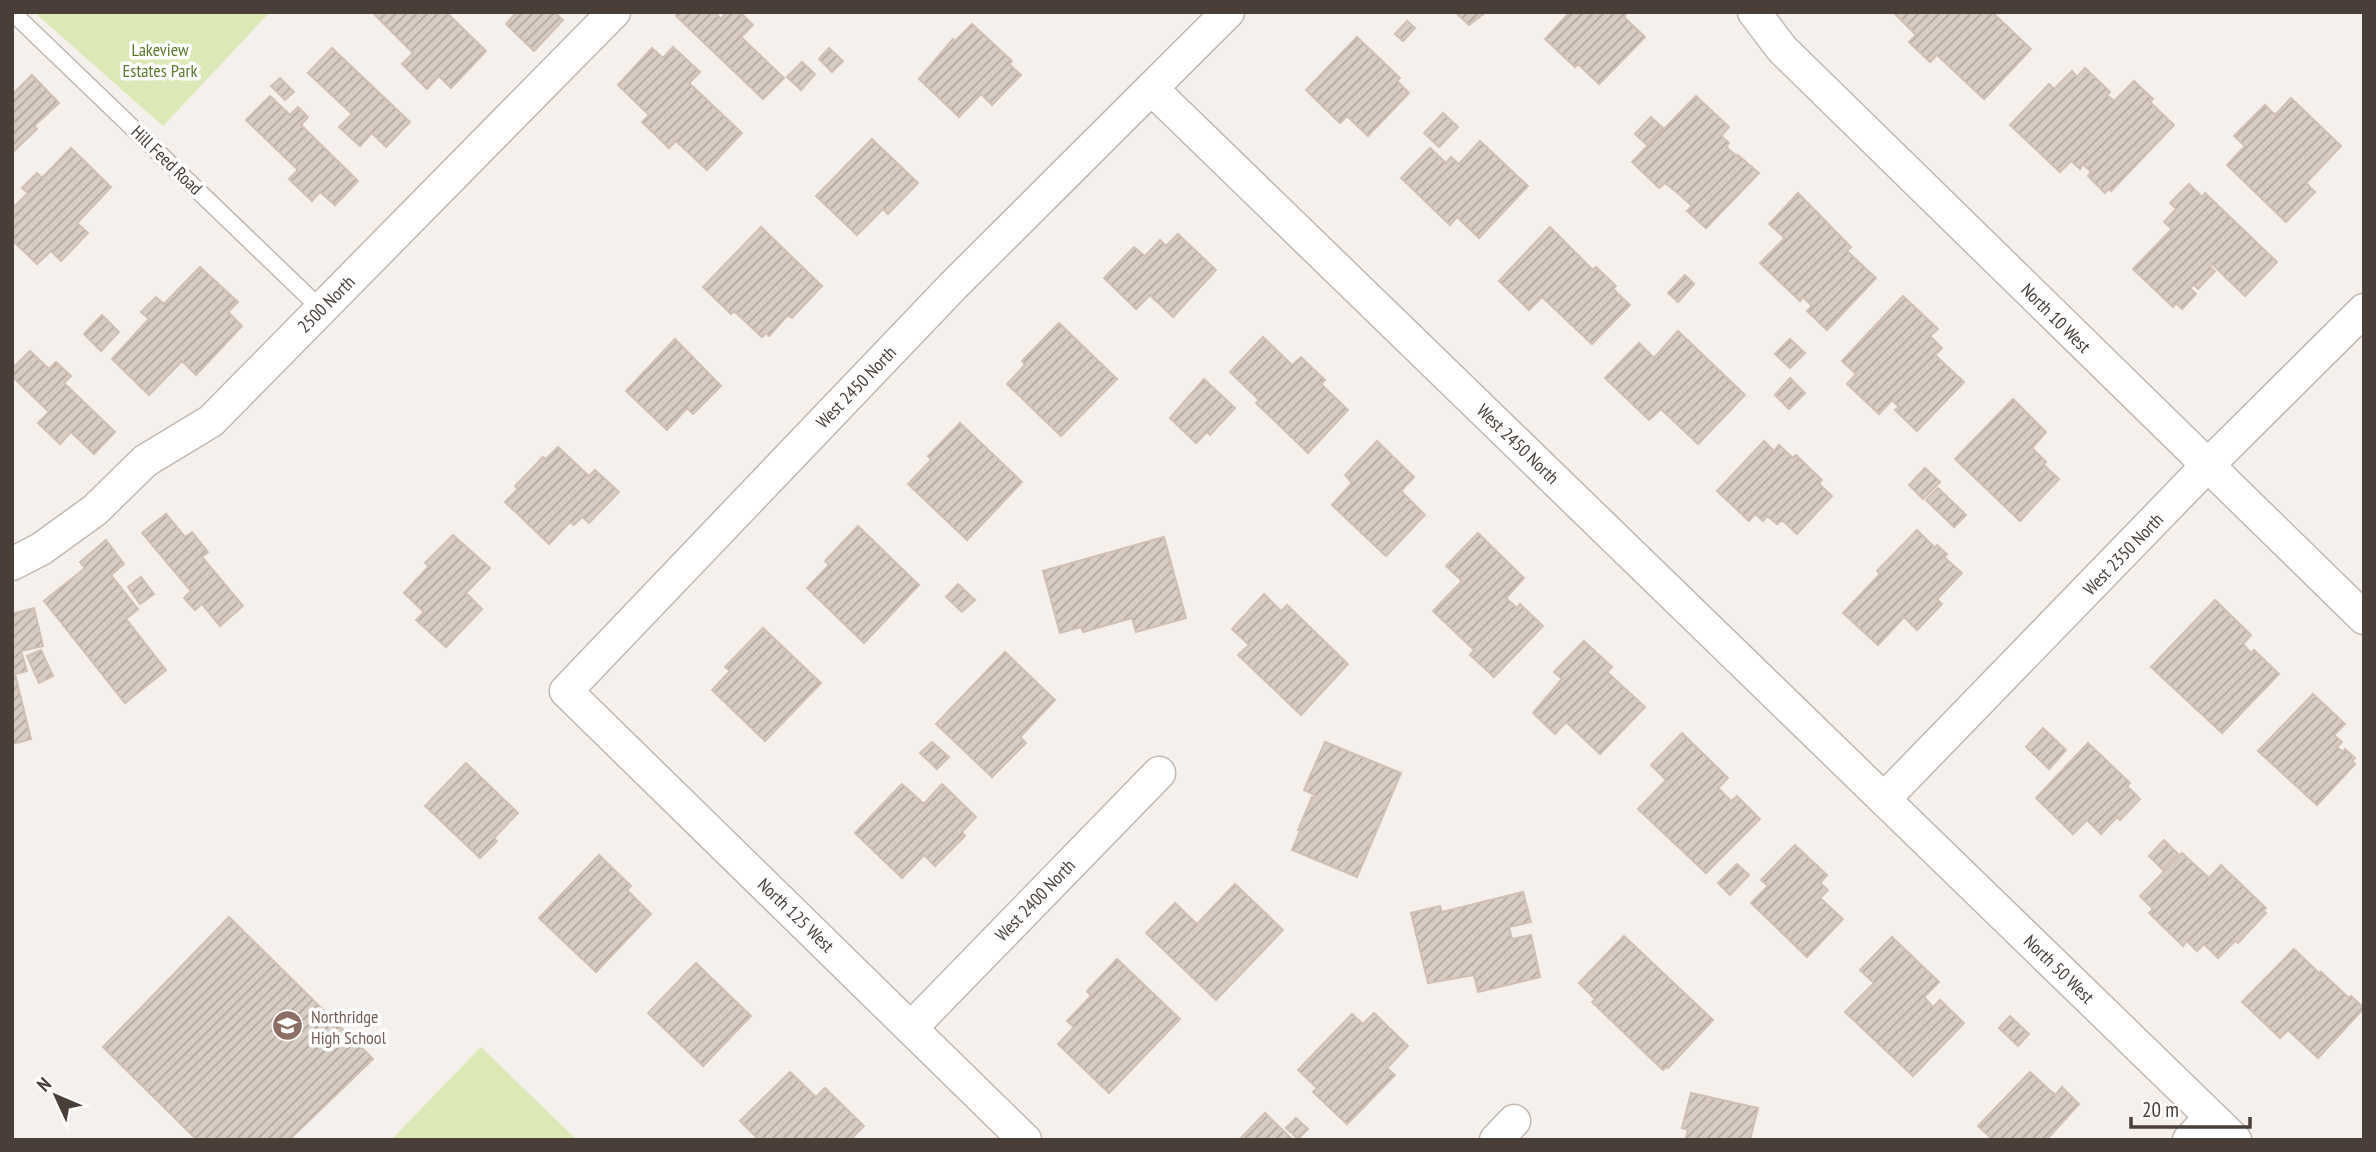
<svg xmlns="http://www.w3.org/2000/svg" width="2376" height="1152" font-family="'PT Sans Narrow',sans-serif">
  <defs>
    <pattern id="building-hatch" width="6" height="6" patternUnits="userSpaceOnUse" patternTransform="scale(1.75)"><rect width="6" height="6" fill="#d9ccc3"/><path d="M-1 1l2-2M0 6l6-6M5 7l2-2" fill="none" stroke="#b2a79f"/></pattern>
  </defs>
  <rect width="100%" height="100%" fill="#f5f0eb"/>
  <g fill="#dce8b5">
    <polygon points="34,12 270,12 163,126"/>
    <polygon points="481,1047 577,1140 391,1140"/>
  </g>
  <g fill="url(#building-hatch)" stroke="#d1bfb3" stroke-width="2">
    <polygon points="376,12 446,12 486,51 451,88 439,76 427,89 402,64 413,53 374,14"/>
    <polygon points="517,12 554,12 563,20 534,51 506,24"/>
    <polygon points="679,12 715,12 721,19 727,12 740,12 753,25 741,37 784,78 763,99 676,16"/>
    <polygon points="1455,12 1486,12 1469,25"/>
    <polygon points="1570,12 1627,12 1624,17 1645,37 1599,84 1578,64 1575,67 1545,39"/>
    <polygon points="1893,12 1992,12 2031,49 1984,99 1937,55 1930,62 1909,42 1916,35"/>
    <polygon points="1407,21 1415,28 1403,41 1395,34"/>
    <polygon points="972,24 1012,61 1009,64 1021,75 992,105 981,94 959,117 919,79 953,39 955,41"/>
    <polygon points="1357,37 1400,78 1397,81 1409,93 1368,136 1347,116 1340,123 1306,90"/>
    <polygon points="673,47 700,72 689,83 742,133 707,170 676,141 669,148 642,122 649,115 618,85 652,48 663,58"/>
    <polygon points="332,48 410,122 386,147 372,133 360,146 339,127 352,114 308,73"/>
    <polygon points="829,48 843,61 832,72 819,59"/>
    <polygon points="802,62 815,74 801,90 787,77"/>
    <polygon points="2085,68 2110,92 2107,95 2114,101 2134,81 2153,99 2150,102 2174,125 2111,191 2109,189 2105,193 2088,176 2091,172 2083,164 2080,169 2071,161 2060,172 2010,125 2049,84 2054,89 2072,71 2077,77"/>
    <polygon points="32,75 59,103 34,126 37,129 12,153 12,95"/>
    <polygon points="280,78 294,92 285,100 271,86"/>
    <polygon points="270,96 290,115 298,107 308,117 301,125 358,181 335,205 320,192 312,201 289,179 298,170 246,120"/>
    <polygon points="1696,96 1729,127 1721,136 1729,143 1726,147 1737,156 1738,155 1759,173 1706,228 1687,211 1692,206 1680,195 1665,183 1659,188 1632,162"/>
    <polygon points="2291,98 2341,146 2306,183 2315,192 2286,222 2227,165 2245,146 2234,136 2265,105 2275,115"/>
    <polygon points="1443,113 1458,127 1439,147 1424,133"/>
    <polygon points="1651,117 1663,128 1647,145 1635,134"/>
    <polygon points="872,139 918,183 888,214 883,209 857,235 816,196"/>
    <polygon points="1480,141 1528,186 1479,238 1457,217 1450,225 1401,178 1430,148 1446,163 1451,157 1459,164"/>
    <polygon points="71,148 111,187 77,223 88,233 61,261 51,251 37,264 12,240 12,209 28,193 22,188 37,173 42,178"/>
    <polygon points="2189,184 2202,197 2205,193 2277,262 2245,296 2212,264 2210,267 2215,271 2198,289 2194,285 2190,288 2196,294 2182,309 2176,303 2173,307 2133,269 2172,229 2164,222 2176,209 2170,203"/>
    <polygon points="1798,193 1851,247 1847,251 1876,278 1827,330 1807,311 1812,306 1803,297 1800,301 1760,263 1785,238 1769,224"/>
    <polygon points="761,227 822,286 792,318 788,315 769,336 766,333 762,337 734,311 731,314 703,287"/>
    <polygon points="1550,227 1593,270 1596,267 1616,286 1613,289 1630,305 1592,344 1542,297 1529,310 1499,281"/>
    <polygon points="1178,234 1216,270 1173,317 1150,295 1136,309 1104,278 1134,247 1145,256 1160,240 1166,246"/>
    <polygon points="200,267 238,302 228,312 242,326 196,375 182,361 149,395 112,359 149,319 141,312 156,297 164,304"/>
    <polygon points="1685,275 1694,284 1678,302 1668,293"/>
    <polygon points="1903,296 1938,329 1930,336 1942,348 1935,355 1964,382 1917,431 1895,410 1899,407 1892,400 1879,414 1847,384 1856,374 1842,361"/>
    <polygon points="102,315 119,332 101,351 84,334"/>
    <polygon points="1059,323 1117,379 1061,436 1007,384 1025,365 1022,361"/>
    <polygon points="1678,331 1745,395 1698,444 1661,409 1649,420 1605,378 1639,343 1654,358"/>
    <polygon points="1263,337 1292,365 1301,357 1325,380 1321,384 1348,410 1308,453 1256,403 1259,400 1230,372"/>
    <polygon points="675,339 721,386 693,414 687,408 667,430 626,391"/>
    <polygon points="1790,339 1805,353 1790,368 1775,354"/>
    <polygon points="30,351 49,369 56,362 71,376 64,383 115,432 94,454 71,432 60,444 38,423 49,412 12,376 12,369"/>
    <polygon points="1790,378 1805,393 1789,409 1775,395"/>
    <polygon points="1204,379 1235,408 1210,435 1207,432 1196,443 1170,418"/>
    <polygon points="2013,399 2046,432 2032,448 2046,462 2044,465 2059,479 2020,521 1955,459"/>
    <polygon points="960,423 1022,482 967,540 908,484 931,460 928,456"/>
    <polygon points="1377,441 1414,477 1401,491 1425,515 1386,556 1332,505 1352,483 1345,475"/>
    <polygon points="1764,441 1774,451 1779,445 1793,458 1796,455 1822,480 1819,484 1832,496 1797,534 1782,520 1777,524 1767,516 1763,521 1755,514 1749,521 1717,491"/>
    <polygon points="558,447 589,476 595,470 619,492 589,523 582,517 574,525 570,522 549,544 505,502 518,489 515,486 543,457 546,459"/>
    <polygon points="1925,468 1940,482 1923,499 1909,485"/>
    <polygon points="1938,488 1966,515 1954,527 1926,500"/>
    <polygon points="166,514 185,537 192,532 208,552 202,557 243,606 220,626 202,604 195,610 184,598 191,591 142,533"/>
    <polygon points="858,526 919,585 864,643 807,588 829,565 825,561"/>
    <polygon points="1917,530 1935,548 1937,545 1947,554 1944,557 1962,573 1937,599 1942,604 1917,630 1904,617 1878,645 1843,613 1880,574 1877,571"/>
    <polygon points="1478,533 1524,578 1506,598 1517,608 1520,604 1543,626 1494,677 1470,655 1474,650 1433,611 1462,581 1446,566"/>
    <polygon points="453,535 490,568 466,593 482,609 446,647 416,620 424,612 404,593 429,566 425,563"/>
    <polygon points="1164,537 1186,618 1136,632 1132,618 1083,632 1081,627 1060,633 1043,571"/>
    <polygon points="106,540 124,564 111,575 138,609 126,619 166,670 125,703 44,601 85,568 80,562"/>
    <polygon points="141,577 154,594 140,604 128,587"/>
    <polygon points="958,584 975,600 962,612 946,597"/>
    <polygon points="1264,594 1281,611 1287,605 1348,664 1301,715 1238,655 1249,645 1232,629"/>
    <polygon points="2215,600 2251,635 2243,644 2251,653 2254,650 2279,674 2222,733 2151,667"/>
    <polygon points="34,608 43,646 21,651 27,671 15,674 31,739 12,744 12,614"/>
    <polygon points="763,628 821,683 765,741 712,690 730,671 725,667"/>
    <polygon points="1584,641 1612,667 1607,672 1645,707 1600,754 1566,722 1555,734 1533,713 1562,679 1554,672"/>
    <polygon points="41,650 53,676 39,683 27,656"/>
    <polygon points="1005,652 1055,700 1020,737 1026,743 992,777 936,724"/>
    <polygon points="2313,694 2345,724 2334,735 2342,742 2337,747 2343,752 2345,749 2355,758 2352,761 2355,764 2317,805 2258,751"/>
    <polygon points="2043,728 2066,750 2049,769 2026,747"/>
    <polygon points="1682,733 1728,778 1718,788 1731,801 1737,796 1760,819 1706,873 1638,809 1666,780 1651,765"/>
    <polygon points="932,742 949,757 937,769 920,753"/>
    <polygon points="1325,742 1401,773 1357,877 1292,850 1300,831 1298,830 1312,797 1314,798 1315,795 1304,790"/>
    <polygon points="2088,743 2130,783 2127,786 2140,799 2120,820 2117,817 2101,834 2087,820 2073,834 2036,798"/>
    <polygon points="466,763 518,813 494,838 497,841 480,858 425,806"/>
    <polygon points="902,784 924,804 942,784 976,817 962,832 965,836 935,866 924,855 902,878 855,833"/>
    <polygon points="2164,840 2178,854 2163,870 2149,856"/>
    <polygon points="1795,845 1827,875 1820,883 1828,890 1820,898 1843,919 1807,957 1751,903 1768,886 1761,880"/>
    <polygon points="2182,853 2209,878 2221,865 2266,908 2263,910 2266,913 2238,943 2235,941 2218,958 2204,944 2197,951 2187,941 2183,946 2149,913 2153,909 2140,896"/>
    <polygon points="599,855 631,886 627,890 651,914 596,972 539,918"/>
    <polygon points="1737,864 1749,875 1730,895 1718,883"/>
    <polygon points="1235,884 1283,930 1216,1000 1146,933 1175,903 1197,924"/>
    <polygon points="1523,892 1531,922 1509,927 1512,939 1531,935 1540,977 1478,992 1474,975 1428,983 1411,913 1440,906 1442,912"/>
    <polygon points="229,917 373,1059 289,1140 197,1140 103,1047"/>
    <polygon points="1624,936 1713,1020 1668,1068 1667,1066 1663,1070 1592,1002 1595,999 1579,983"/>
    <polygon points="1892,937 1939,982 1924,997 1933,1007 1940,1000 1964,1023 1913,1076 1845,1012 1874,983 1860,970"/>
    <polygon points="2294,949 2320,974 2321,972 2349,998 2351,996 2364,1008 2318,1058 2288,1030 2280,1038 2242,1002"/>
    <polygon points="1117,959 1180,1019 1109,1093 1058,1044 1074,1027 1067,1021 1091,996 1087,991"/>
    <polygon points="696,963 751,1016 703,1066 648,1013"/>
    <polygon points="1374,1013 1408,1046 1387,1068 1395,1075 1347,1124 1313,1092 1317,1088 1298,1070 1352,1014 1363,1024"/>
    <polygon points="2010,1016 2029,1034 2018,1046 1999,1028"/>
    <polygon points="790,1072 816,1097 825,1088 864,1126 850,1140 759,1140 740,1121"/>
    <polygon points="2030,1072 2055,1095 2062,1087 2079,1104 2048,1138 2050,1140 1993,1140 1978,1126"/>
    <polygon points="1691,1093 1758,1108 1750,1140 1685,1140 1688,1130 1682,1128"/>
    <polygon points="1265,1113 1293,1140 1239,1140"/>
    <polygon points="1296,1118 1308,1129 1298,1139 1286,1128"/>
  </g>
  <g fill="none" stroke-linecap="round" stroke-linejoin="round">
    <defs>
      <polyline id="service" points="12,12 321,309"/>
      <g id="minor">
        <polyline points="1754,12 1782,49 2364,618"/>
        <polyline points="1152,89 2235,1140"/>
        <polyline points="12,564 41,549 95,510 145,461 211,421 614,12"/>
        <polyline points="1884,799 2207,466 2364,310"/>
        <polyline points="911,1028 1159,773"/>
        <polyline points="1025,1140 566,691 953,286 1228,12"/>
        <polyline points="1496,1140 1514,1121"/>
        <polyline points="2189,1140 2211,1117"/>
      </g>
    </defs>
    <use href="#service" stroke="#c3b8b0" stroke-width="19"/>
    <use href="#minor" stroke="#c3b8b0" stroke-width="35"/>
    <use href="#service" stroke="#fff" stroke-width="16"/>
    <use href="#minor" stroke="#fff" stroke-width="32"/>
  </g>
  <defs>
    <symbol id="school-disc" viewBox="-11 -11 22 22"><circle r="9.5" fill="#8d6e63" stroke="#fff"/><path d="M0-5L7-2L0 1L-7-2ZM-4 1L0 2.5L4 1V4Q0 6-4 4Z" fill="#fff"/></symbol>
  </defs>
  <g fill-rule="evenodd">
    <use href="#school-disc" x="270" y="1008" width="35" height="35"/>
  </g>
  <g text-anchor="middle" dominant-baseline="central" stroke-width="7" stroke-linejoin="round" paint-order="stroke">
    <g font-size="18" fill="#5a7a2c" stroke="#fff">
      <text x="160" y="49">Lakeview<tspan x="160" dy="21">Estates Park</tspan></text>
    </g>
    <g font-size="18" fill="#493f38" stroke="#fff">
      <text transform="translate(167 160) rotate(44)">Hill Feed Road</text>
      <text transform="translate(326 304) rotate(-45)">2500 North</text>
      <text transform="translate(2056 318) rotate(45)">North 10 West</text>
      <text transform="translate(856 387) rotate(-46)">West 2450 North</text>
      <text transform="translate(1518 444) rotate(44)">West 2450 North</text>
      <text transform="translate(2123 554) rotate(-46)">West 2350 North</text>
      <text transform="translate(1035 900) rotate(-46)">West 2400 North</text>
      <text transform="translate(796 915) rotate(44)">North 125 West</text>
      <text transform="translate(2059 969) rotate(44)">North 50 West</text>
    </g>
    <g font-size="18" fill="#785e54" stroke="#fff" text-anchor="start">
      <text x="311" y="1016">Northridge<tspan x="311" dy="21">High School</tspan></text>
    </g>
  </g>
  <rect width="2376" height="1152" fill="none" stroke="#493f38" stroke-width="28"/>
  <g transform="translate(56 1096) rotate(314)" stroke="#ffffff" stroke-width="5" paint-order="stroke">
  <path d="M0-5L12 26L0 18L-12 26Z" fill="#493f38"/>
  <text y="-10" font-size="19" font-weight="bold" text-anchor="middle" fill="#493f38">N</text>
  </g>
  <path d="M2131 1117v10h119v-10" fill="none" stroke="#493f38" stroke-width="3.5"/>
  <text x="2142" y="1117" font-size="21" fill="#493f38" stroke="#ffffff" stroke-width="5" paint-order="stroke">20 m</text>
</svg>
